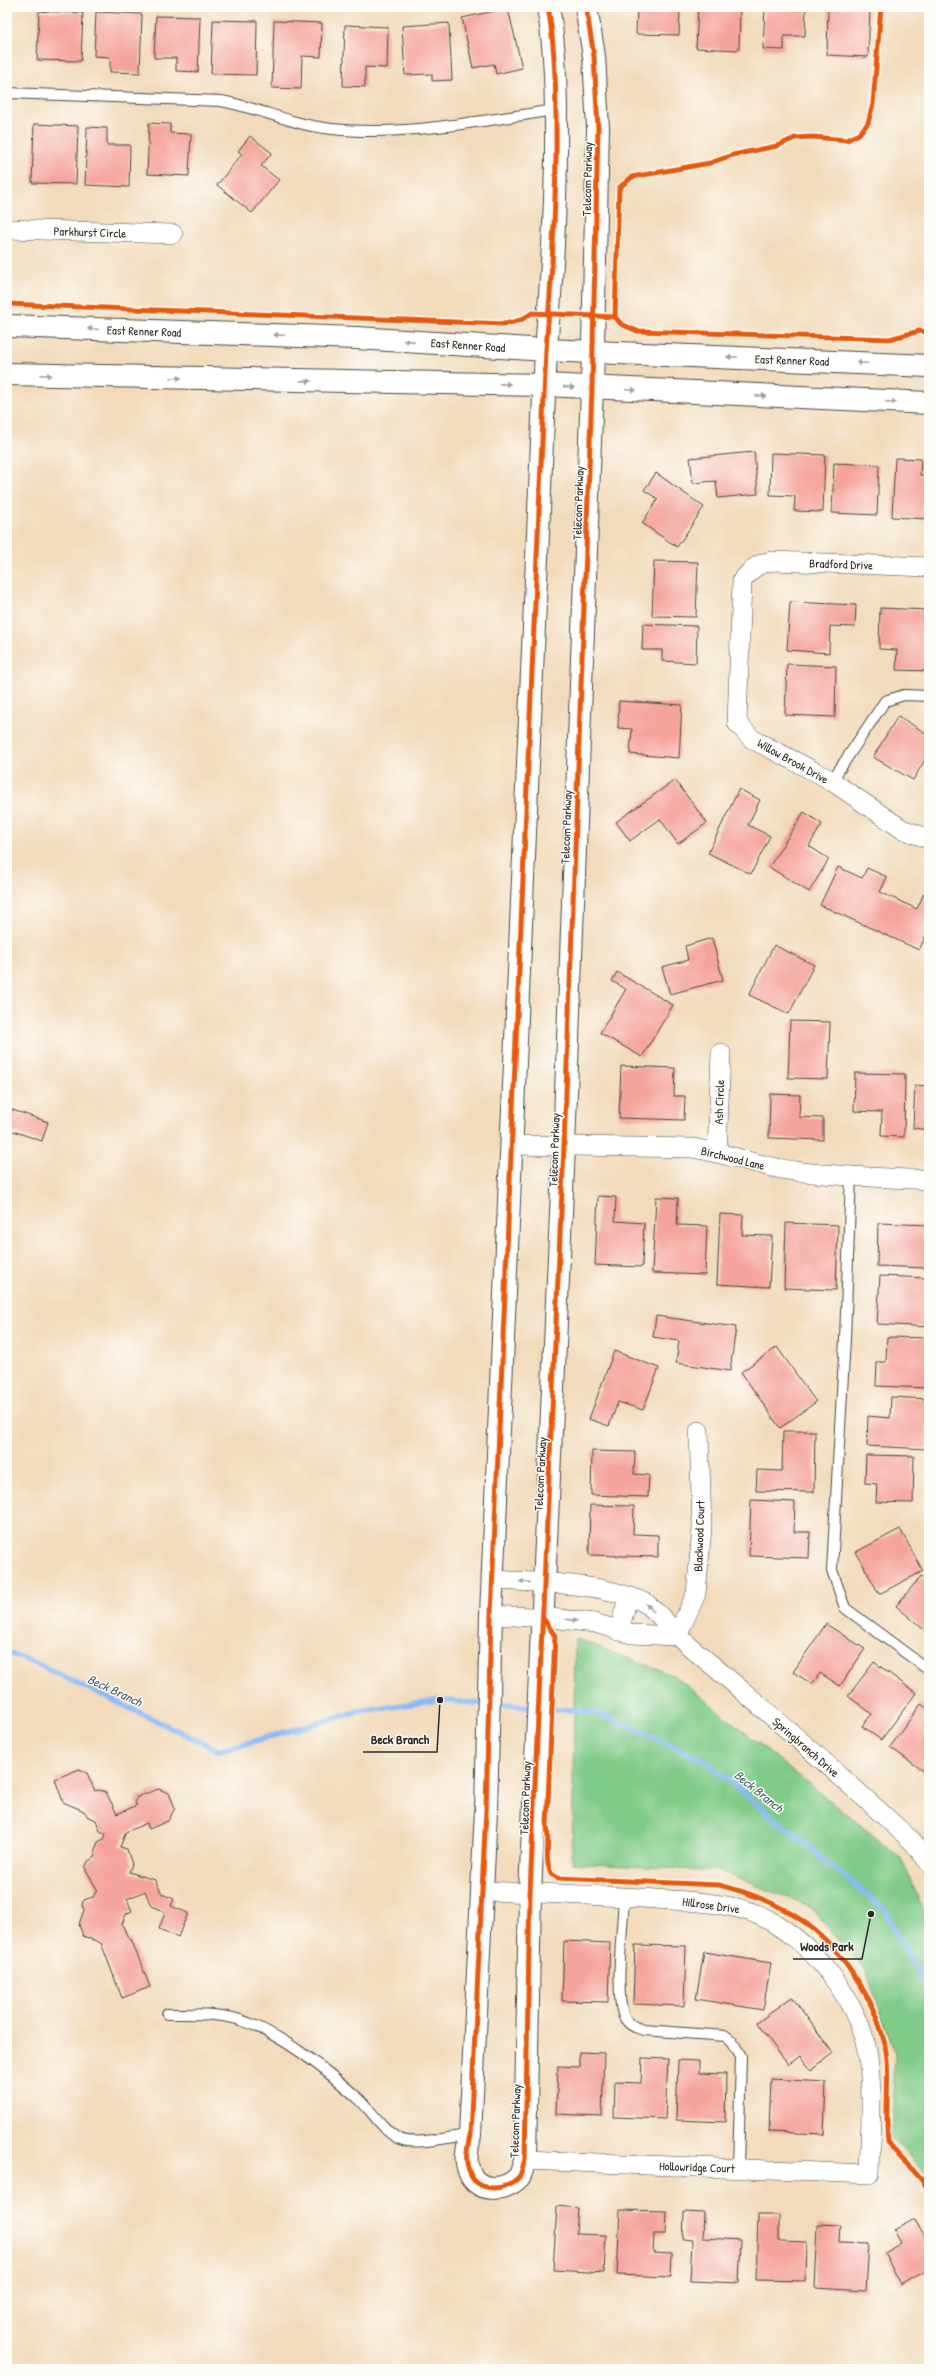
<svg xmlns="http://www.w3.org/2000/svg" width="936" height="2376" font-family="'Patrick Hand',sans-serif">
  <rect width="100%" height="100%" fill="#fdfcf7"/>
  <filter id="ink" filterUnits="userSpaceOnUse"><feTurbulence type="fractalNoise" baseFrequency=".025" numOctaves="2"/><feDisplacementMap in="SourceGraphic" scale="8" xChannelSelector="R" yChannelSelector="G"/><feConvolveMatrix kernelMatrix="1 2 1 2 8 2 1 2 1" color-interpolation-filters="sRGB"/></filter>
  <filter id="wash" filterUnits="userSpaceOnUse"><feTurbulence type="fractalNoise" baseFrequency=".012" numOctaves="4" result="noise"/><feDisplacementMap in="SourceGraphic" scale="16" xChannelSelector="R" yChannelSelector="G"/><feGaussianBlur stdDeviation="0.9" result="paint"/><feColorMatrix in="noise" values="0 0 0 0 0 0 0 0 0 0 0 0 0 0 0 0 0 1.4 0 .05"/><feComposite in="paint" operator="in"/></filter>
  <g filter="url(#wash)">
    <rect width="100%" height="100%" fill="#f2dbbb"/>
    <polygon fill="#80cb88" stroke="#567b5a" points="575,1638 675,1676 901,1858 929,1923 929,2177 891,2137 895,2054 866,1971 809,1906 720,1871 572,1863"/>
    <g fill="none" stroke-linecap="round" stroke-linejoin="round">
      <g stroke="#8abaf6" stroke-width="5.5">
        <polyline points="7,1653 35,1663 220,1751 359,1711 440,1700 485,1704"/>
        <polyline points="494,1704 533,1707"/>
        <polyline points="542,1708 595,1712 704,1760 885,1910 929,1995"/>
      </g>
    </g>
    <g id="blocks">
      <g fill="#f4a49c">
        <polygon points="637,7 680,7 679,35 636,34"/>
        <polygon points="698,7 740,7 739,50 696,48"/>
        <polygon points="765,7 806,7 805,36 784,36 784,50 763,49"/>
        <polygon points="828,7 870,8 868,57 827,55"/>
        <polygon points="508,8 522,68 496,74 494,64 473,68 462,18"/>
        <polygon points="39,11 83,13 81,61 37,60"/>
        <polygon points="96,12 142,14 140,73 110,72 110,57 94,56"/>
        <polygon points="156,16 200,17 198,72 176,71 176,58 154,58"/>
        <polygon points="213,20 257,21 256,75 211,74"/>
        <polygon points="274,21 322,23 321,57 302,56 301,89 272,88"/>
        <polygon points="449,23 452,80 432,81 432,74 405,75 402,26"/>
        <polygon points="345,25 388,27 387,68 365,67 365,87 343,86"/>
        <polygon points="149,123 170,124 170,133 191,134 189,176 147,174"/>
        <polygon points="34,124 78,126 76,184 32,183"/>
        <polygon points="87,127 107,128 107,145 130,145 129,187 85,185"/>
        <polygon points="250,136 272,153 261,166 279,180 252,213 217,185 242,154 238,151"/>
        <polygon points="754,452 758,494 718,498 716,481 693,483 690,458"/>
        <polygon points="771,453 825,455 823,512 794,511 795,496 770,495"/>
        <polygon points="895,458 921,459 920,475 929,476 929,519 892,517"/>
        <polygon points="834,463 879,465 877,515 832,513"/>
        <polygon points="656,473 704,507 677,547 642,523 658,499 644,490"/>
        <polygon points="654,561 698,562 696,617 652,616"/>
        <polygon points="790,602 856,605 855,627 830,626 829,653 787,650"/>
        <polygon points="880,608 929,610 927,671 896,670 897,650 879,649"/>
        <polygon points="643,624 697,626 696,663 662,661 662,650 642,650"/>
        <polygon points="787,664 836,666 835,717 785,715"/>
        <polygon points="619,701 682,705 679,758 630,754 632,729 618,728"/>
        <polygon points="898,716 929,735 929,753 913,780 873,757"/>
        <polygon points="675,780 707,823 678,844 660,819 630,841 616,822"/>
        <polygon points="739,789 760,800 748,825 770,836 751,874 708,853"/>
        <polygon points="804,812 822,824 809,846 829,859 809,892 769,867"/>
        <polygon points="838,867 862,878 867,868 887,877 880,892 917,909 924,893 929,896 929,929 919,950 820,905"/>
        <polygon points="712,938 723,980 670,994 662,967 688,960 685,946"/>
        <polygon points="774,945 814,965 789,1014 749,995"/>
        <polygon points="617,972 673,1005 642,1057 600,1033 626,989 612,981"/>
        <polygon points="790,1021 830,1022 828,1079 788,1078"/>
        <polygon points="621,1066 675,1068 674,1096 685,1096 684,1120 619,1118"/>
        <polygon points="855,1073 905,1074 904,1137 881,1136 882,1112 854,1111"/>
        <polygon points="915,1085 929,1086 929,1130 913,1128"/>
        <polygon points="770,1094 800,1095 799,1117 823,1118 823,1140 769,1138"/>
        <polygon points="7,1108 48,1122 42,1141 7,1129"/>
        <polygon points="598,1196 616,1197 615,1221 644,1223 642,1267 595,1265"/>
        <polygon points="656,1197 678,1198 677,1225 707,1226 705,1275 652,1273"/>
        <polygon points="720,1214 743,1215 742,1235 772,1236 769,1287 717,1284"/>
        <polygon points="786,1223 838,1225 836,1290 784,1288"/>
        <polygon points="878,1223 929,1225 929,1268 877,1266"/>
        <polygon points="880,1276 929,1278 929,1327 877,1324"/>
        <polygon points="656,1316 736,1327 730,1371 676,1363 679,1341 653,1337"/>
        <polygon points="887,1337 929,1338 929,1388 876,1386 877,1362 886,1362"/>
        <polygon points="777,1347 816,1402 780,1428 741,1372"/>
        <polygon points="614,1351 659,1368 643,1410 618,1402 609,1426 589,1419"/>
        <polygon points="891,1397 929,1399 927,1449 867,1446 868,1416 890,1418"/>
        <polygon points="783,1431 815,1431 814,1492 756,1491 757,1470 782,1471"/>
        <polygon points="592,1451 635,1452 634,1474 649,1475 648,1497 591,1495"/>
        <polygon points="866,1455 914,1456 913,1503 876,1502 877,1484 865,1483"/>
        <polygon points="751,1500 795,1502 794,1532 810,1532 809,1558 749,1556"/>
        <polygon points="590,1505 634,1506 633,1534 658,1535 658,1557 589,1555"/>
        <polygon points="900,1529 923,1571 879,1594 856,1552"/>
        <polygon points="921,1576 929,1582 929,1634 896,1606"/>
        <polygon points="826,1624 865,1649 840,1686 820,1673 812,1684 793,1672"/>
        <polygon points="874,1662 916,1693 881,1740 862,1726 872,1714 848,1696"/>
        <polygon points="921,1704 929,1710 929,1722 925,1727 929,1730 929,1775 890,1747"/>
        <polygon points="79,1769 87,1773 95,1791 99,1790 106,1792 117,1814 137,1805 135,1802 137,1797 158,1789 169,1793 175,1808 168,1821 149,1829 147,1823 126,1832 120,1847 127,1849 132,1864 129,1872 155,1880 162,1894 174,1899 171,1906 188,1913 178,1937 159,1929 165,1912 151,1906 145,1891 127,1899 132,1911 126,1914 122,1924 129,1940 131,1939 150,1987 122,1998 101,1943 83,1936 79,1924 84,1910 82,1904 84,1900 93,1897 97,1889 85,1868 88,1861 96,1857 94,1852 98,1842 104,1839 106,1834 100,1831 96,1820 88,1817 84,1811 63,1802 55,1779"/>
        <polygon points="564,1941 610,1943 608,2002 562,2001"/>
        <polygon points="635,1945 686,1946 684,2006 633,2004"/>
        <polygon points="704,1952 771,1963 763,2010 696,1999"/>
        <polygon points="792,1997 833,2053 811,2070 800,2056 788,2065 757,2023"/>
        <polygon points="579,2052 604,2053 602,2116 556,2114 558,2066 579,2067"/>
        <polygon points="642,2058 668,2059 665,2119 614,2117 615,2082 641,2083"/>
        <polygon points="678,2060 699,2061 699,2073 726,2074 725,2122 676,2120"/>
        <polygon points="771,2079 826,2082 824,2134 769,2132"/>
        <polygon points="557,2206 578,2208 576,2234 606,2235 604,2273 553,2270"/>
        <polygon points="620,2210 667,2211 666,2234 654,2234 653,2253 672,2254 671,2277 617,2275"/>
        <polygon points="684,2212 704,2213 703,2238 741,2240 739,2283 690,2281 692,2240 683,2239"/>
        <polygon points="758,2215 779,2215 779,2241 807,2242 806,2281 756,2280"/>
        <polygon points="915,2219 926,2238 929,2237 929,2269 901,2285 884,2253 901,2243 894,2230"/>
        <polygon points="818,2224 840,2225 839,2242 869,2243 866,2291 815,2288"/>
      </g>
    </g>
  </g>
  <g filter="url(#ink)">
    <use href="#blocks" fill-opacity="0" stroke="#494541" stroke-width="1"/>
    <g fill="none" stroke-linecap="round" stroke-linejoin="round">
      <defs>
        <g id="lane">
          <path d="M7 93 221 101C260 108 292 125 332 129 405 137 484 120 556 110"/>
          <polyline points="831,782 885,701 904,695 929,696"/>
          <polyline points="851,1175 845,1339 832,1570 845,1608 926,1668"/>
          <path d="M624 1897C623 1924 615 1990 623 2014 626 2023 635 2028 644 2030L726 2036 732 2041 741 2056 738 2169"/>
          <path d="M167 2014C190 2014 215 2013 237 2019 280 2032 326 2070 359 2099 371 2110 386 2134 400 2139 416 2146 452 2136 470 2135"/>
        </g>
        <g id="street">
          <polyline points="7,229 173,234"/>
          <path d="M929 567 773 561C758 563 751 569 742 581L737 723 752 739 827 778 902 829 929 839"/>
          <path d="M513 1145 692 1148C727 1153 760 1167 795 1171 839 1177 885 1177 929 1180"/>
          <polyline points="717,1152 721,1053"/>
          <path d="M493 1580C538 1583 603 1582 645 1603 654 1607 677 1636 688 1645 765 1709 840 1775 913 1842L929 1863"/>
          <polyline points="491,1615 551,1618 595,1623 631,1634 677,1636"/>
          <polyline points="619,1631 628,1597"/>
          <polyline points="677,1636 696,1594 702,1528 699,1431"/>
          <path d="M481 1891C539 1893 597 1895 656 1899 686 1901 716 1902 745 1910 801 1927 857 1994 867 2051 874 2091 870 2134 869 2174L525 2160"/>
        </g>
        <g id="secondary">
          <path d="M548 7C555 45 556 83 556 122 557 199 552 274 546 350L491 1615 486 1810 470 2135C468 2147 464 2159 469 2171 476 2193 505 2192 519 2177 522 2173 523 2165 525 2160L530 1893 564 1147 592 388 598 128 594 56 586 7"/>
          <polyline points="7,326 357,338 546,350 929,366"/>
          <polyline points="7,374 545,385 929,403"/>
        </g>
      </defs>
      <use href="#lane" stroke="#494541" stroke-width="12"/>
      <use href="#street" stroke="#494541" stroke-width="20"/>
      <use href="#secondary" stroke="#494541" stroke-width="24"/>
      <use href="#lane" stroke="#fff" stroke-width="10"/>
      <use href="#street" stroke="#fff" stroke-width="19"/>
      <use href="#secondary" stroke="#fff" stroke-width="22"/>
      <defs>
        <g id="cycleway">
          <path d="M548 7C555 45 556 83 556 122 557 199 552 274 546 350L491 1615 486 1810 470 2135C468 2147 464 2159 469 2171 476 2193 505 2192 519 2177 522 2173 523 2165 525 2160L530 1893 564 1147 592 388 598 128 594 56 586 7"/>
          <polyline points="7,304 505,324 521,320 532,313 615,317 621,324 637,331 862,338 890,339 919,331 929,332"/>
          <polyline points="615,317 619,188 632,177 710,163 733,155 777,146 795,138 812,137 847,140 859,134 868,123 873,104 881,7"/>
          <path d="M543 1618 555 1636 547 1826C550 1843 544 1859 551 1874L558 1878 719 1885C787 1902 832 1932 866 1995 876 2014 885 2037 887 2059 889 2086 885 2113 888 2141 898 2160 917 2169 929 2191"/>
        </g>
      </defs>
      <use href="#cycleway" stroke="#fdfcf7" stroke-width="8"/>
      <use href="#cycleway" stroke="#e8590c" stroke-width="5"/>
    </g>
    <defs><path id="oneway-solid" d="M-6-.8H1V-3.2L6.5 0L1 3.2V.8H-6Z"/></defs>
    <g fill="#a0a0a0">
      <use href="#oneway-solid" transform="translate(93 329) rotate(-178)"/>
      <use href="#oneway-solid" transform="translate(279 335) rotate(-178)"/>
      <use href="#oneway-solid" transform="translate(409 341) rotate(-176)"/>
      <use href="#oneway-solid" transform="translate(732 357) rotate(-178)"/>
      <use href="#oneway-solid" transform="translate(862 363) rotate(-178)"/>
      <use href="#oneway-solid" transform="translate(46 375) rotate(2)"/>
      <use href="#oneway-solid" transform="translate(176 378) rotate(1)"/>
      <use href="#oneway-solid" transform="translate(306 381) rotate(1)"/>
      <use href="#oneway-solid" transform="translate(505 384) rotate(1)"/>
      <use href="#oneway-solid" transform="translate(569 387) rotate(4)"/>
      <use href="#oneway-solid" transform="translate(631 390) rotate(2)"/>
      <use href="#oneway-solid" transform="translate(761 396) rotate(2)"/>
      <use href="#oneway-solid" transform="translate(891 402) rotate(2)"/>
      <use href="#oneway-solid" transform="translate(525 1582) rotate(-176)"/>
      <use href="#oneway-solid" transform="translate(650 1608) rotate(-134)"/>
      <use href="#oneway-solid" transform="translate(572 1620) rotate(7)"/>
    </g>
  </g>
  <g text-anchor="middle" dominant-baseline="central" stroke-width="3" stroke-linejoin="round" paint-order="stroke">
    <g font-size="12" fill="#2b2b2b" stroke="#fdfcf7">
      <text transform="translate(587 179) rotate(-89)">Telecom Parkway</text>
      <text transform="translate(90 232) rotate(2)">Parkhurst Circle</text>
      <text transform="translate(144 331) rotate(2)">East Renner Road</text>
      <text transform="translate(468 345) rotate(4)">East Renner Road</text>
      <text transform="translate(792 360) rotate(2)">East Renner Road</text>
      <text transform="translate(578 503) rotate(-88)">Telecom Parkway</text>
      <text transform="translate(841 564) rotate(2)">Bradford Drive</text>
      <text transform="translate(793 761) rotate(29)">Willow Brook Drive</text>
      <text transform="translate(566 827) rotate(-88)">Telecom Parkway</text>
      <text transform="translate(719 1102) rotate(-88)">Ash Circle</text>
      <text transform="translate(554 1150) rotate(-88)">Telecom Parkway</text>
      <text transform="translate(733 1158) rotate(14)">Birchwood Lane</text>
      <text transform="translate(540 1474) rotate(-87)">Telecom Parkway</text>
      <text transform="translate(699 1536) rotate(-88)">Blackwood Court</text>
      <text transform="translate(806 1747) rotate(41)">Springbranch Drive</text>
      <text transform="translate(525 1798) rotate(-88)">Telecom Parkway</text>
      <text transform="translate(711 1905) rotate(8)">Hillrose Drive</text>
      <text transform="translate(515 2121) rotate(-88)">Telecom Parkway</text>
      <text transform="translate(697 2167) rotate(2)">Hollowridge Court</text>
    </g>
    <g font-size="13" font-style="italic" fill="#4c5d72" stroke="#fdfcf7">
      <text transform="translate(115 1690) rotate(25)">Beck Branch</text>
      <text transform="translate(759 1791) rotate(39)">Beck Branch</text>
    </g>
  </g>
  <path fill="none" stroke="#2b2b2b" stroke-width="1.5" d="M440 1700L437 1752H363M871 1914L862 1959H793"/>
  <g fill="#2b2b2b" stroke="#fdfcf7" stroke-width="1.5">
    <circle cx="440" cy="1700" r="4"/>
    <circle cx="871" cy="1914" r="4"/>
  </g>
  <g font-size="13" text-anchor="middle" font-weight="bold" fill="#2b2b2b" stroke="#fdfcf7" stroke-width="3" stroke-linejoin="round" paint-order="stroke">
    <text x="400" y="1744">Beck Branch</text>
    <text x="827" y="1951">Woods Park</text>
  </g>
  <rect width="936" height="2376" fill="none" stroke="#fdfcf7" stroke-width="24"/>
</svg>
